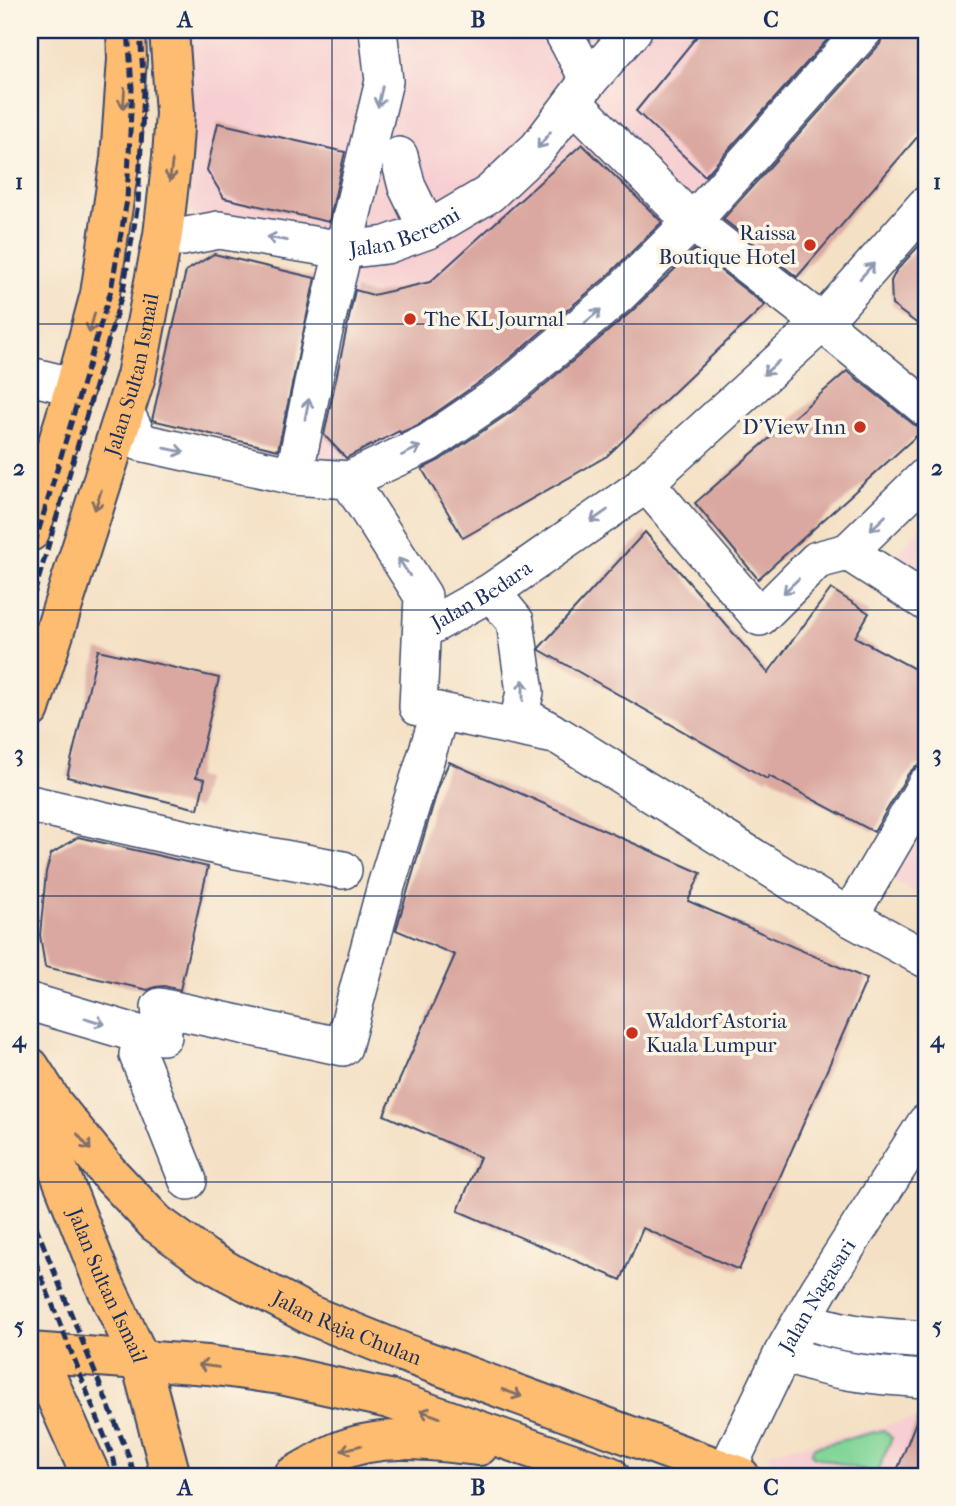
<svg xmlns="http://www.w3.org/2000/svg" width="956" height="1506" font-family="'IM FELL French Canon',serif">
  <rect width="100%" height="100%" fill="#fcf5e5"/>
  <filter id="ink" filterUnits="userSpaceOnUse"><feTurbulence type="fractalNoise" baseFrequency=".0143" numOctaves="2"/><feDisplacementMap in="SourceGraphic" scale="14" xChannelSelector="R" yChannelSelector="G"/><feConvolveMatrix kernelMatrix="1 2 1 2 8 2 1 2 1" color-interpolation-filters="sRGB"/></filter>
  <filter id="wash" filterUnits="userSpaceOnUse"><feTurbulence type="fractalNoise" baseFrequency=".00686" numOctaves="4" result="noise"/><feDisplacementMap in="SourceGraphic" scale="28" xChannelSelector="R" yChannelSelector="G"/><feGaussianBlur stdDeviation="1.57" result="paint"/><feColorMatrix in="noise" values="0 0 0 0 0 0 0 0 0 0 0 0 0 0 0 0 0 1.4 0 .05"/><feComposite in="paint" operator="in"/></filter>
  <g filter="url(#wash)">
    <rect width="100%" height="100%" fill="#f4e0c4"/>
    <g fill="#f7cfd2">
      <polygon points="189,30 872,30 571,347 363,467 307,462 348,263 190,213"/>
      <polygon points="926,520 926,594 885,569"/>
      <polygon points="926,806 926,900 889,879"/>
      <polygon points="926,1416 926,1476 794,1476 766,1466 771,1452"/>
    </g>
    <polygon fill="#82d598" stroke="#4e827b" stroke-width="2" points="883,1430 892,1438 876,1474 813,1456 811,1453 814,1447"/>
    <g id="blocks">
      <g fill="#daa8a0">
        <polygon points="702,30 836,30 705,176 636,111"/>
        <polygon points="884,30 926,30 926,127 797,277 723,219 880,44"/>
        <polygon points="218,123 345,152 329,222 224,198 207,170"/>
        <polygon points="582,144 662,222 604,279 490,375 418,425 400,433 399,431 346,458 324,435 355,290 373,295 430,282"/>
        <polygon points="926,238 926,330 892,305 891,281 896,271"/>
        <polygon points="694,250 765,305 607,456 463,538 422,469 440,460 517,408 632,311"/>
        <polygon points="214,254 315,278 278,450 152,420 186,271"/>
        <polygon points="847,371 913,424 924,429 758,579 695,503"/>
        <polygon points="645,532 768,673 831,589 869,613 855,637 926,675 926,764 916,766 908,774 874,832 769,776 767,779 540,650 540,647"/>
        <polygon points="98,650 219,678 196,777 205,779 198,809 67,777"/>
        <polygon points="449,762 701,873 688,901 867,979 739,1270 643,1228 621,1280 458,1211 480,1157 384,1115 455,955 396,930 439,785"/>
        <polygon points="78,837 208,867 180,990 164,986 155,987 148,990 45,967 40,935 46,872 51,854"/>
        <polygon points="924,1401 926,1402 926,1476 895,1476"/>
      </g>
    </g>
  </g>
  <g filter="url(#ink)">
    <use href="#blocks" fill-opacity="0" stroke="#3c4a6d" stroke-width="2"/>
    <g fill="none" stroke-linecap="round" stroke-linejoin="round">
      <defs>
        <g id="minor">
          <polyline points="562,30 589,80"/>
          <polyline points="573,102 692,222 822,323 926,408"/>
          <polyline points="399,156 407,187 428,230"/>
          <path id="s1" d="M163 235 182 237 219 230 344 250 386 245 428 230 489 194 538 148 589 80 633 30"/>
          <polyline points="30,376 75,387"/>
          <polyline points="125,412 140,442 294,476 349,480 423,596 418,707 559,736 849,917 926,959"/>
          <polyline points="294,476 322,339 384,81 378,30"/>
          <polyline points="926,476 848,552 926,602"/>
          <polyline points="349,480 428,443 503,392 618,295 692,222 864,30"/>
          <polyline points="645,482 760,617 817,560 848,552"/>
          <polyline points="491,592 515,621 525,692 520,714 552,732"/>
          <path id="s2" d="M423 630 491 592 636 491 822 323 926 205"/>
          <polyline points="30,804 231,849 343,870"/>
          <polyline points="849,917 926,785"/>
          <polyline points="30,1002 142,1035 138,1055 188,1181"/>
          <polyline points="142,1035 163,1036 160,1007 343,1047 386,886 435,728 438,711"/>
          <path d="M803 1319C843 1336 884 1337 926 1340"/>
          <path d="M783 1353C827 1372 879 1376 926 1379"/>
          <path id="s3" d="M724 1476 783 1353 819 1290 926 1123"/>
        </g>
        <g id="major">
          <polyline points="30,532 75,387 100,294 120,159 127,59 126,30"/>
          <path id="s4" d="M30 709 136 376 163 235 172 157 175 113 169 30"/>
          <path id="s5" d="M30 1067 54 1105 108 1172 156 1223 206 1259 230 1273 310 1315 402 1352 740 1476"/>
          <path id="s6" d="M30 1098 101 1277 140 1359 171 1476"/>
          <polyline points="30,1352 208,1365 281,1375 389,1399 610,1476"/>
          <polyline points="36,1353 91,1476"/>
          <path d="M293 1476C308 1468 322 1459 337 1452 382 1433 432 1441 479 1446"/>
        </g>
      </defs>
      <use href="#minor" stroke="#3c4a6d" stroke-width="40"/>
      <use href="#major" stroke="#3c4a6d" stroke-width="42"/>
      <use href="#minor" stroke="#fff" stroke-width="37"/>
      <use href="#major" stroke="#fdbc6f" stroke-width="38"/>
      <g stroke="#1b2f5e" stroke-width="5" stroke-dasharray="10 5" stroke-linecap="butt">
        <polyline points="30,559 111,290 127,200 132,88 128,30"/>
        <polyline points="30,608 123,291 138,204 144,90 140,30"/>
        <polyline points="30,1212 130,1459 134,1476"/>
        <polyline points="30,1248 114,1460 117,1476"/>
      </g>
    </g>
    <defs><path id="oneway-shaft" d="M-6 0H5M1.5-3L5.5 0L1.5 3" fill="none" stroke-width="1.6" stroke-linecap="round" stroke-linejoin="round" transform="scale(1.75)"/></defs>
    <g stroke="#8d97ae">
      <use href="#oneway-shaft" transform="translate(380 97) rotate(103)"/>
      <use href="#oneway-shaft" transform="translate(544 140) rotate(128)"/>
      <use href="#oneway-shaft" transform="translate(277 239) rotate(-171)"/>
      <use href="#oneway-shaft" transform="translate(867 271) rotate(-48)"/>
      <use href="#oneway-shaft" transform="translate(593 316) rotate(-40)"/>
      <use href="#oneway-shaft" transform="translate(771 368) rotate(138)"/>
      <use href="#oneway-shaft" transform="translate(307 409) rotate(-79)"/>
      <use href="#oneway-shaft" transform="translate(174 450) rotate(12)"/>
      <use href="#oneway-shaft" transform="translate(411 451) rotate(-25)"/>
      <use href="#oneway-shaft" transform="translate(599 516) rotate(145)"/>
      <use href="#oneway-shaft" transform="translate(878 523) rotate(136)"/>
      <use href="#oneway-shaft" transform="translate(404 567) rotate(-123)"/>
      <use href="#oneway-shaft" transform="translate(791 586) rotate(136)"/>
      <use href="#oneway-shaft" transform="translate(523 690) rotate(-90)"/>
      <use href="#oneway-shaft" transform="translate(95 1021) rotate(17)"/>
    </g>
    <g stroke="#816e66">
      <use href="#oneway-shaft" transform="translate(124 98) rotate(94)"/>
      <use href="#oneway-shaft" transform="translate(171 171) rotate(97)"/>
      <use href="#oneway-shaft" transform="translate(92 323) rotate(105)"/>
      <use href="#oneway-shaft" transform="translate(98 500) rotate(108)"/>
      <use href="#oneway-shaft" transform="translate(84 1142) rotate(51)"/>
      <use href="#oneway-shaft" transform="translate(208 1366) rotate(-173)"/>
      <use href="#oneway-shaft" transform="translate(512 1393) rotate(20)"/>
      <use href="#oneway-shaft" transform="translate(430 1414) rotate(-160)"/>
      <use href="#oneway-shaft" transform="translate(351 1448) rotate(165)"/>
    </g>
  </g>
  <path fill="none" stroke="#1b2f5e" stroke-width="2" stroke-opacity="0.55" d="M332 30V1476M624 30V1476M30 324H926M30 610H926M30 896H926M30 1182H926"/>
  <g fill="#c8321e" stroke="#fcf5e5" stroke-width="2.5">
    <circle cx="810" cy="245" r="7"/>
    <circle cx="410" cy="319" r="7"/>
    <circle cx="860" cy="427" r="7"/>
    <circle cx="632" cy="1033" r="7"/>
  </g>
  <g text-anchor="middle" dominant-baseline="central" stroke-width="7" stroke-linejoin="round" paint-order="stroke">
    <g font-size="21" fill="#1b2f5e" stroke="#fcf5e5">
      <text stroke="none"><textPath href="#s1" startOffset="247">Jalan Beremi</textPath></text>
      <text stroke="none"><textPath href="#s4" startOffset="350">Jalan Sultan Ismail</textPath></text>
      <text stroke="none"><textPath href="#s2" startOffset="68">Jalan Bedara</textPath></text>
      <text stroke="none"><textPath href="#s6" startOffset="203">Jalan Sultan Ismail</textPath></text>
      <text stroke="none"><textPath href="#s3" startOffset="203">Jalan Nagasari</textPath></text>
      <text stroke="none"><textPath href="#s5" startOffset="420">Jalan Raja Chulan</textPath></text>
    </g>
    <g font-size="21" fill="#1b2f5e" stroke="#fcf5e5" text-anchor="end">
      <text x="796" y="233">Raissa<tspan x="796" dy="24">Boutique Hotel</tspan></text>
      <text x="424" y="319" text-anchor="start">The KL Journal</text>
      <text x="846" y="427">D'View Inn</text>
      <text x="646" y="1021" text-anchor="start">Waldorf Astoria<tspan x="646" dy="24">Kuala Lumpur</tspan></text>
    </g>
  </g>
  <rect width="956" height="1506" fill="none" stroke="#fcf5e5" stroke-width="77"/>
  <rect x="38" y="38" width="880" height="1430" fill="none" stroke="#1b2f5e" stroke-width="2.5"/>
  <g font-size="23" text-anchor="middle" font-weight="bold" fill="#1b2f5e">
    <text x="185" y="27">A</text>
    <text x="478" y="27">B</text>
    <text x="771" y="27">C</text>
    <text x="19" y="189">1</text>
    <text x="937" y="189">1</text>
    <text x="19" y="475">2</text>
    <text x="937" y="475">2</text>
    <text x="19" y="761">3</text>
    <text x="937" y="761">3</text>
    <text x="19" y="1047">4</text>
    <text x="937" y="1047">4</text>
    <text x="19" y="1333">5</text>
    <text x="937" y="1333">5</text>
    <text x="185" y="1495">A</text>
    <text x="478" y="1495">B</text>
    <text x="771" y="1495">C</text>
  </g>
</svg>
